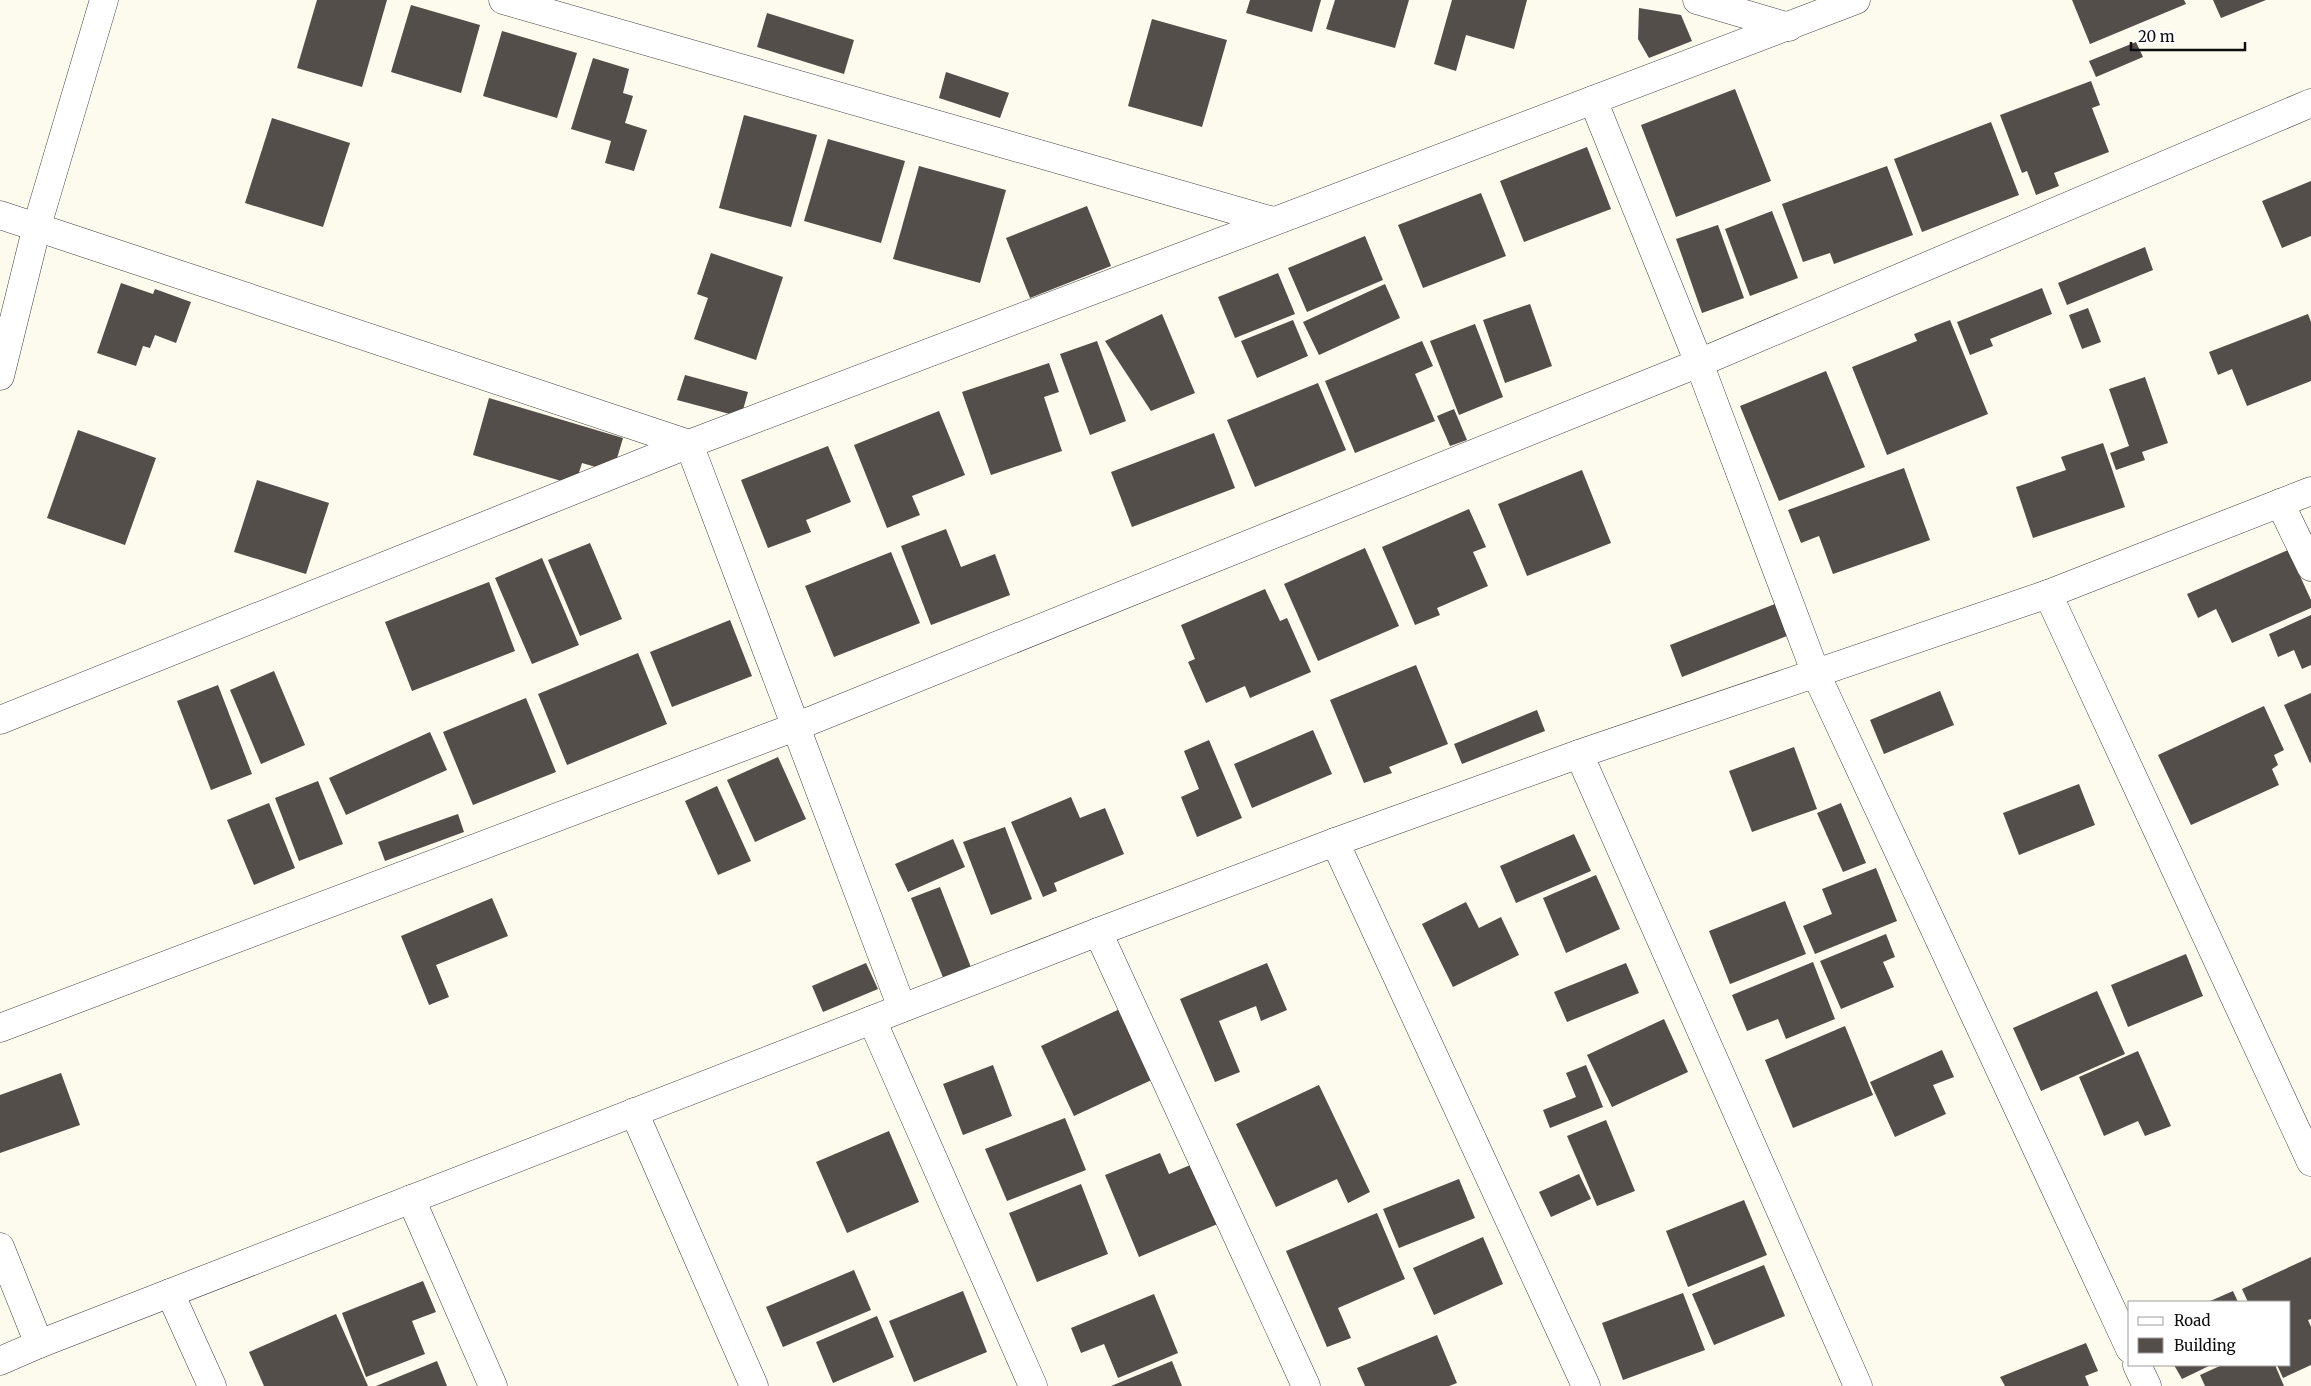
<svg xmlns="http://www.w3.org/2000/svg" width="2311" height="1386" font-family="Merriweather,serif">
  <rect width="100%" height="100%" fill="#fdfaee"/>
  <g fill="#544e4a">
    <polygon points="317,0 387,0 362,87 297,68"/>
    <polygon points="1250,0 1321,0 1312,32 1246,13"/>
    <polygon points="1335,0 1409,0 1395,48 1326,29"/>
    <polygon points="1452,0 1527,0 1514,49 1466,35 1456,71 1434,64"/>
    <polygon points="2072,0 2184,0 2186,4 2090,44"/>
    <polygon points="2213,0 2266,0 2221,18"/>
    <polygon points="411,5 480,25 461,93 391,72"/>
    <polygon points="1639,8 1681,15 1692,41 1649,58 1638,39"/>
    <polygon points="767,13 854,40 844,74 757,47"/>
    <polygon points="1152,19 1227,40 1202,127 1128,106"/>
    <polygon points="502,31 577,53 557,118 483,96"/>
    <polygon points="2136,42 2143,57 2096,77 2089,61"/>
    <polygon points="593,58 629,69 623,93 633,96 625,123 647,130 634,171 605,163 611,141 571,129"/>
    <polygon points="946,72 1009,93 1000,118 939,98"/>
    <polygon points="2091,81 2100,105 2092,108 2109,152 2054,173 2059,186 2036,195 2027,171 2022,173 2000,115"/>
    <polygon points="1735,89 1771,181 1676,217 1641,125"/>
    <polygon points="744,115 817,135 791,227 719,208"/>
    <polygon points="272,118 350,143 323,227 245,203"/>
    <polygon points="1991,122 2019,195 1922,232 1894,159"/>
    <polygon points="828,139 905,161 881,243 804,221"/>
    <polygon points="1587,147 1611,209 1524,242 1500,181"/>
    <polygon points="919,166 1006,190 980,283 893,259"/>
    <polygon points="1887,166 1913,235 1834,264 1830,253 1803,262 1782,204"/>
    <polygon points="2311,181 2311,236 2282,248 2262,201"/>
    <polygon points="1481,193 1506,256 1423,288 1398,225"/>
    <polygon points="1087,206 1111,266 1030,298 1006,238"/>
    <polygon points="1772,211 1798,278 1750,296 1725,229"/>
    <polygon points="1718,225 1744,298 1702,313 1676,239"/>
    <polygon points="1365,236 1383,280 1307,312 1288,268"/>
    <polygon points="2145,247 2153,270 2067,305 2058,283"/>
    <polygon points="711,253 783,277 756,360 694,339 708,298 697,294"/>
    <polygon points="1278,273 1295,314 1235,338 1218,297"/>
    <polygon points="121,283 153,294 155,289 191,302 176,343 155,335 150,348 143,346 136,366 97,353"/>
    <polygon points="1385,284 1400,318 1319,355 1303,322"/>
    <polygon points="2042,288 2052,314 1990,339 1993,346 1970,355 1957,322"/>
    <polygon points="1530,304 1552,366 1505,383 1483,320"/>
    <polygon points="2088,308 2101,342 2082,349 2069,315"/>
    <polygon points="1162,314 1195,393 1151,411 1105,341"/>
    <polygon points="2308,314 2311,322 2311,381 2247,406 2232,369 2218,375 2209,352"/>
    <polygon points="1293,320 1308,356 1257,378 1241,341"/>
    <polygon points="1950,320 1988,414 1887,455 1852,367 1917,341 1914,334"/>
    <polygon points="1475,324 1503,397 1459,415 1430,341"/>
    <polygon points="1097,341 1126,421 1090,435 1060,354"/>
    <polygon points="1422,341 1433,366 1415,374 1435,421 1355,453 1325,381"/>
    <polygon points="1049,363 1059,392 1044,397 1062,451 991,475 962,392"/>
    <polygon points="1826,371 1865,467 1779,501 1740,406"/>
    <polygon points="685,375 748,392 741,417 677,400"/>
    <polygon points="2145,377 2168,443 2142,452 2145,460 2116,470 2110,453 2129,446 2109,389"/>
    <polygon points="1318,383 1346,450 1255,487 1227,420"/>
    <polygon points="489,398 623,438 613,472 582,463 575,485 473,455"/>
    <polygon points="1454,409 1467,440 1450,446 1437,416"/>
    <polygon points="939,411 965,475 912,496 920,515 887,528 854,445"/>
    <polygon points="78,430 156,458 125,545 47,518"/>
    <polygon points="1214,433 1235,488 1132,527 1111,472"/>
    <polygon points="2103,443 2125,507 2033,538 2016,487 2066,470 2061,457"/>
    <polygon points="828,446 851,502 806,520 811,532 768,548 741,480"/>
    <polygon points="1904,468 1930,540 1833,574 1819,536 1801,543 1788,510"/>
    <polygon points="1582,470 1611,543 1527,576 1498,504"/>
    <polygon points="257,480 329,503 306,574 234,552"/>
    <polygon points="1469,509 1486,547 1473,552 1488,586 1437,608 1440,615 1415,625 1382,547"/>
    <polygon points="946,529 961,567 995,554 1010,595 931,625 901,546"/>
    <polygon points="590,543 622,619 580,636 548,560"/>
    <polygon points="1365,548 1399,626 1318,661 1284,584"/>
    <polygon points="2288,550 2311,600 2311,608 2232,643 2216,609 2198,618 2187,594"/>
    <polygon points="891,552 920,623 834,657 805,586"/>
    <polygon points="542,558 579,645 532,664 495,578"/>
    <polygon points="489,582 515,651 412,691 385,622"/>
    <polygon points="1265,589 1280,621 1287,618 1311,672 1250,698 1245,686 1206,703 1188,662 1195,659 1181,625"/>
    <polygon points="1785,600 1797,632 1682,677 1670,645"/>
    <polygon points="2311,615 2311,665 2302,669 2294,650 2278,657 2269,634"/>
    <polygon points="730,620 752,676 672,707 650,652"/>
    <polygon points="638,653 667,724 567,765 538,694"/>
    <polygon points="1416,665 1448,744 1389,767 1392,773 1364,783 1330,700"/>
    <polygon points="274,671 305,745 261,764 230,690"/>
    <polygon points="218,685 252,774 211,790 177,701"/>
    <polygon points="1940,691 1954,725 1884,754 1870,720"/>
    <polygon points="2311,693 2311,762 2310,763 2284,705"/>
    <polygon points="526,698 556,772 473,805 443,732"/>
    <polygon points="2264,706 2284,750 2274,755 2278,765 2272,769 2279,785 2191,825 2158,755"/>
    <polygon points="1537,710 1545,731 1462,764 1454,744"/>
    <polygon points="1313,730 1332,774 1252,808 1234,764"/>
    <polygon points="430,732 447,770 346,815 329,778"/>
    <polygon points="1209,740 1242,818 1197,837 1181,797 1199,789 1184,751"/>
    <polygon points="1794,747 1817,809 1752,832 1729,771"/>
    <polygon points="778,757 806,819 755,842 727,780"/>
    <polygon points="318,781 343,844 299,861 275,798"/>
    <polygon points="2079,784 2095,825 2019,855 2003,813"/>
    <polygon points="717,786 751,861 718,875 685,801"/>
    <polygon points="1071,797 1080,818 1105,808 1124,854 1054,883 1057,891 1043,897 1011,822"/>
    <polygon points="269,803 295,868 254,885 227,820"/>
    <polygon points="1841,803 1866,863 1843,872 1817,813"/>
    <polygon points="458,814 464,832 385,861 378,842"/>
    <polygon points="1005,827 1032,899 991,915 963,842"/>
    <polygon points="1574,834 1591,871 1516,903 1500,866"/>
    <polygon points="953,839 965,867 908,892 895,864"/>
    <polygon points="1876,868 1897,921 1815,954 1803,926 1832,914 1822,889"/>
    <polygon points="1596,875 1620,929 1566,953 1543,898"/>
    <polygon points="940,887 972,970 944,980 911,898"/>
    <polygon points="492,898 508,936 436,965 449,997 429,1005 401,936"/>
    <polygon points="1785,901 1806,954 1730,984 1709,931"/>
    <polygon points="1466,902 1479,928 1501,917 1519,955 1453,987 1422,924"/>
    <polygon points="1886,934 1895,957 1883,962 1894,987 1841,1009 1820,961"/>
    <polygon points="2186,954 2203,996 2128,1027 2111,985"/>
    <polygon points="1813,962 1835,1019 1786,1039 1778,1019 1747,1031 1732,995"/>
    <polygon points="866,963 878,989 823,1012 812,986"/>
    <polygon points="1267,963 1287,1010 1261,1021 1256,1006 1219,1021 1240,1072 1215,1082 1180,999"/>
    <polygon points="1626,963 1639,993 1567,1022 1554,992"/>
    <polygon points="2097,991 2125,1054 2041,1091 2013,1028"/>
    <polygon points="1124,1007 1158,1077 1074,1116 1041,1046"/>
    <polygon points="1664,1019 1688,1072 1612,1107 1587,1055"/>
    <polygon points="1845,1026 1873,1095 1793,1128 1765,1060"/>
    <polygon points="1942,1050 1954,1077 1933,1085 1946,1114 1895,1137 1870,1082"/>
    <polygon points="2138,1051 2171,1126 2145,1136 2138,1121 2104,1136 2079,1077"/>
    <polygon points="993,1065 1012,1116 963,1135 943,1084"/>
    <polygon points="1586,1065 1603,1107 1550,1128 1543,1110 1576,1097 1566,1073"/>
    <polygon points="61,1073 80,1125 0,1153 0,1095"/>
    <polygon points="1319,1085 1370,1192 1348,1203 1337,1179 1276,1207 1236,1124"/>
    <polygon points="1065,1118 1086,1170 1007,1201 985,1149"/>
    <polygon points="1606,1120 1635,1191 1597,1206 1567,1136"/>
    <polygon points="889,1131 919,1202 847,1233 816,1162"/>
    <polygon points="1160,1153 1169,1174 1195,1163 1220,1223 1139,1257 1105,1175"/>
    <polygon points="1579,1174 1591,1199 1551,1217 1539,1192"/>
    <polygon points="1459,1179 1475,1218 1399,1248 1383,1209"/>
    <polygon points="1081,1184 1108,1254 1037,1282 1009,1213"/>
    <polygon points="1744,1200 1767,1255 1688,1287 1666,1231"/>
    <polygon points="1377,1213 1405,1279 1338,1308 1351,1338 1327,1347 1286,1251"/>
    <polygon points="1483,1237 1503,1284 1434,1315 1413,1268"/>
    <polygon points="2311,1257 2311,1319 2308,1320 2311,1327 2311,1365 2283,1378 2277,1365 2290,1365 2290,1302 2248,1302 2242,1289"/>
    <polygon points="1764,1265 1785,1316 1714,1345 1692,1294"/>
    <polygon points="854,1270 871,1310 783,1347 766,1307"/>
    <polygon points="423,1281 436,1312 412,1321 425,1354 366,1377 342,1313"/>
    <polygon points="963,1291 987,1352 914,1382 889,1321"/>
    <polygon points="2233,1291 2238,1302 2208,1302"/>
    <polygon points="1683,1293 1705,1350 1623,1380 1602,1323"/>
    <polygon points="1154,1294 1178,1353 1118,1378 1104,1344 1081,1353 1071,1328"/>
    <polygon points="336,1314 368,1386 264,1386 249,1352"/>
    <polygon points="877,1316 894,1357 833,1383 816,1342"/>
    <polygon points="1437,1335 1457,1383 1449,1386 1365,1386 1357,1368"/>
    <polygon points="2086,1343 2098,1371 2085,1376 2089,1386 2005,1386 2000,1377"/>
    <polygon points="437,1361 447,1386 376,1386"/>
    <polygon points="1172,1361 1182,1386 1111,1386"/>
    <polygon points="2174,1365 2211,1365 2182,1379"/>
    <polygon points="2222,1365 2275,1365 2284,1386 2205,1386 2200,1375"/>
  </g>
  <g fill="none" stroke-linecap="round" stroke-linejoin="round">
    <defs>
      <g id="minor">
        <polyline points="503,0 1273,221"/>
        <polyline points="1697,0 1789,27"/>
        <polyline points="1593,100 1699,363 1816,674 2130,1349"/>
        <polyline points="0,215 689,444 902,1008"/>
        <polyline points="0,376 37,226 104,0"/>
        <polyline points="2280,503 2311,567"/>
        <polyline points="2048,594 2311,1162"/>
        <polyline points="0,720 689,444 1856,0"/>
        <polyline points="1579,754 1858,1386"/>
        <polyline points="1335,842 1586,1386"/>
        <polyline points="1098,932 1306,1386"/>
        <polyline points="872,1020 1033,1386"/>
        <polyline points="0,1028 795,727 1699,363 2311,103"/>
        <polyline points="634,1112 754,1386"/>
        <polyline points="411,1199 493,1386"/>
        <polyline points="0,1247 39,1344"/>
        <polyline points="170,1293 212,1386"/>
        <polyline points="0,1361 39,1344 1098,932 1335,842 1579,754 2048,594 2311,491"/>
        <polyline points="2137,1365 2147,1386"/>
      </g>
    </defs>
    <use href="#minor" stroke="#404040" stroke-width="29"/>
    <use href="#minor" stroke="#fff" stroke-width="28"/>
  </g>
  <rect x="2128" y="1301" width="162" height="65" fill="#ffffff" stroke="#9e9e9e"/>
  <rect x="2138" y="1317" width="25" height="8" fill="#ffffff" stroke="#9e9e9e"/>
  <text x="2174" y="1326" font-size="15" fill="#0d0d0d">Road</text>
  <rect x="2138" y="1338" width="25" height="15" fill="#544e4a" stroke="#9e9e9e"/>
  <text x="2174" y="1351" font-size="15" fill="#0d0d0d">Building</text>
  <path d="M2131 42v8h114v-8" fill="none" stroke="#0d0d0d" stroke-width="2.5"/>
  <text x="2138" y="42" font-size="15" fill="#0d0d0d" stroke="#ffffff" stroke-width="4" paint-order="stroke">20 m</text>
</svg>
